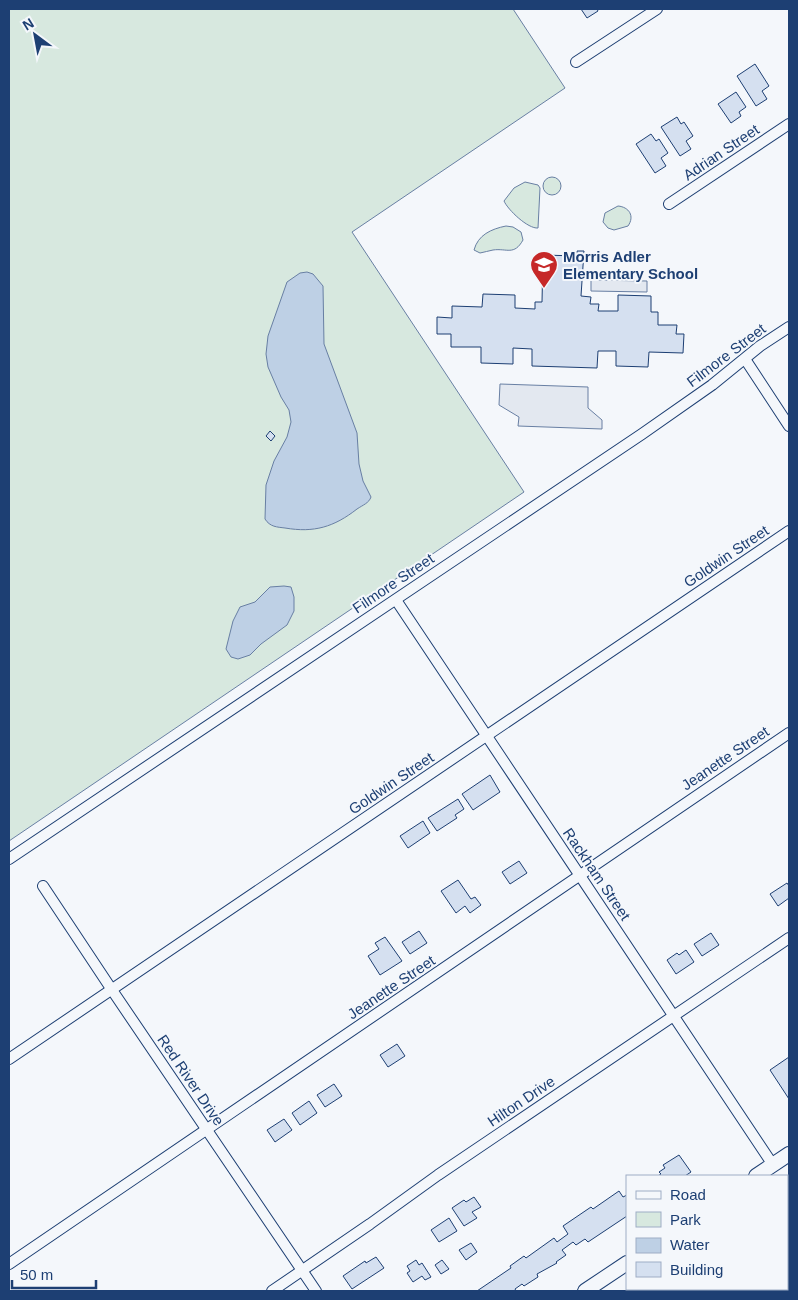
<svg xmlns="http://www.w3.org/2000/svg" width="798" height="1300" font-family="Arial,sans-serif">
  <rect width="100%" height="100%" fill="#f4f7fb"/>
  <g fill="#d7e8df" stroke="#687fa3">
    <polygon points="9,9 513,9 565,88 352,232 524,492 9,841"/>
    <circle cx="552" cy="186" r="9"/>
    <path d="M525 182 538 185 540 188 538 228C528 229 508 210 504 201L514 188Z"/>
    <path d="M618 206C629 207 635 216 628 226L614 230 608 228 603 222 605 213Z"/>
    <path d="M506 226 513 227 521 232 523 240C514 256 507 248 493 250 489 251 484 252 480 253L474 250C478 235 491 229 506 226Z"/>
  </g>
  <g fill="#e3e8f0" stroke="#687fa3">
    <polygon points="591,280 647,281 647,292 591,291"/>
    <polygon points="500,384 588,387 588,408 602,420 602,429 518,426 519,417 499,405"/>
  </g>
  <g fill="#bed0e5" stroke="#687fa3">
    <path d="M307 272 313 274 323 286 324 344 357 433 359 464 363 481 371 497C369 503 363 505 357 509 334 527 314 533 285 528 277 527 270 527 265 519L266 485 274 461 287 437 291 422 289 410 281 397 268 367 266 354 268 336 287 282 300 273Z"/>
    <polygon points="284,586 291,587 294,597 294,611 287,625 261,644 250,655 238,659 231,657 226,649 233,621 240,607 255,602 270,587"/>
  </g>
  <g fill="#d5e0f0" stroke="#1d3f73">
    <polygon points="581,9 597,9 598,11 587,18"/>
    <polygon points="755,64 769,86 762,91 767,99 756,106 737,76"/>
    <polygon points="736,92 746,107 739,112 741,116 731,123 718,104"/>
    <polygon points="677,117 681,124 684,122 693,136 686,141 691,149 680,156 661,127"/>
    <polygon points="651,134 656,141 659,139 668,153 661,158 666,166 655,173 636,144"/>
    <polygon points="577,251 584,251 581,296 591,297 590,304 599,304 598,311 618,311 618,295 651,296 651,312 658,312 658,325 677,325 676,334 684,334 683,353 649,352 648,367 616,366 616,351 598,351 597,368 532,366 532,349 513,348 513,364 481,363 481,347 451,347 451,334 437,334 437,317 452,318 452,306 482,307 483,294 515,295 515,308 535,309 535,302 542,302 543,255 577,256"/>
    <polygon points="270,431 275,436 271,441 266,436"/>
    <polygon points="490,775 500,792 473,810 462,794"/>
    <polygon points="458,799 464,809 455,815 457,818 437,831 428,818"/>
    <polygon points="423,821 430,833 408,848 400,836"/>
    <polygon points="519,861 527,873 510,884 502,872"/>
    <polygon points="458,880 471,899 475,897 481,905 470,913 465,906 456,913 441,891"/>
    <polygon points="787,883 789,886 789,898 778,906 770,894"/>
    <polygon points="419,931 427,943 410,954 402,942"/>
    <polygon points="711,933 719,945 702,956 694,944"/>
    <polygon points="385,937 402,961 380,975 368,956 379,949 375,943"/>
    <polygon points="686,950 694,962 676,974 667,960 677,953 679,955"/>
    <polygon points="397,1044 405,1056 388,1067 380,1055"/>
    <polygon points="789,1057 789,1099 770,1070"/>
    <polygon points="334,1084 342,1096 325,1107 317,1095"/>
    <polygon points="309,1101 317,1113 300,1125 292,1113"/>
    <polygon points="284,1119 292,1130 275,1142 267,1130"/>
    <polygon points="679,1155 691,1172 685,1176 658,1176 661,1174 659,1172 665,1168 663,1165"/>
    <polygon points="619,1191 623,1197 627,1195 627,1216 588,1242 585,1239 576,1245 573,1242 562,1250 566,1255 556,1262 557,1263 537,1274 538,1277 524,1286 522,1284 515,1289 516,1291 477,1291 511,1268 510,1266 524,1256 526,1258 554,1238 557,1242 568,1234 563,1226 591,1207 593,1209"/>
    <polygon points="474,1197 481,1207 472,1212 477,1218 464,1226 452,1208 464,1200 466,1202"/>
    <polygon points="449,1218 457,1231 439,1242 431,1230"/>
    <polygon points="471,1243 477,1252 466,1260 459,1250"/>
    <polygon points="787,1246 789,1249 789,1266 787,1268"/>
    <polygon points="376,1257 384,1268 352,1289 343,1276 365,1261 366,1263"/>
    <polygon points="416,1260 419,1265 422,1263 431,1277 425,1280 422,1276 413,1282 407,1273 410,1271 407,1266"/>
    <polygon points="442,1260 449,1269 441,1274 435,1265"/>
    <polygon points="787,1271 789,1275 789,1291 782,1291 780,1289 787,1289"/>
    <polygon points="682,1289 711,1289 713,1291 679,1291"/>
  </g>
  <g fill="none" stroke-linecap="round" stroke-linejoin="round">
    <defs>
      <g id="street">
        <polyline points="576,62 657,9"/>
        <polyline points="669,204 789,124"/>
        <polyline points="745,359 789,426"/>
        <polyline points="396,600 773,1165"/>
        <polyline points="9,859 642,434 712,385 760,346 789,327"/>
        <polyline points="43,886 112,990 316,1291"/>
        <polyline points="9,1059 789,531"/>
        <polyline points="9,1264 789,733"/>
        <polyline points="272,1291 370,1224 438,1175 789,938"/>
      </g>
      <g id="secondary">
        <polyline points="756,1176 789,1154"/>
        <polyline points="585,1291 627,1263"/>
      </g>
    </defs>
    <use href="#street" stroke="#1d3f73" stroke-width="12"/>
    <use href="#secondary" stroke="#1d3f73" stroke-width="16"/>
    <use href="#street" stroke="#f4f7fb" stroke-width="10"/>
    <use href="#secondary" stroke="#f4f7fb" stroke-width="14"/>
  </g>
  <defs>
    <symbol id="school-pin" viewBox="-11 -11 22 30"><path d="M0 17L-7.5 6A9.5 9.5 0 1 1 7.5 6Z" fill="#c62828" stroke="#f4f7fb"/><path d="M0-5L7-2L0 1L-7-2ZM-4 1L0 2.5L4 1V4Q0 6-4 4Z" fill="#fff"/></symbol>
  </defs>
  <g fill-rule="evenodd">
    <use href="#school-pin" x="528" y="249" width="32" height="43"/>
  </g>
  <g text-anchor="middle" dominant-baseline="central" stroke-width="4" stroke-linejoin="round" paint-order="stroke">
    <g font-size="15" fill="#1d3f73" stroke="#f4f7fb">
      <text transform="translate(721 152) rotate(-34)">Adrian Street</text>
      <text transform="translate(726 355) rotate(-37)">Filmore Street</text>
      <text transform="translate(726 556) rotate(-34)">Goldwin Street</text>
      <text transform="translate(393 583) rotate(-34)">Filmore Street</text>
      <text transform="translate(725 758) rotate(-34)">Jeanette Street</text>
      <text transform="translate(391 783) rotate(-34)">Goldwin Street</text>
      <text transform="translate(597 874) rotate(56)">Rackham Street</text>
      <text transform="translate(391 987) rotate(-34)">Jeanette Street</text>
      <text transform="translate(191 1080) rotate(56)">Red River Drive</text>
      <text transform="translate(521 1101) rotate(-34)">Hilton Drive</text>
    </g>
    <g font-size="15" font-weight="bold" fill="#1d3f73" stroke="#f4f7fb" text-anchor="start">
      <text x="563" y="256">Morris Adler<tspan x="563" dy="17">Elementary School</tspan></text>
    </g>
  </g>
  <rect width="798" height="1300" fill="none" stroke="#1d3f73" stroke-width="20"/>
  <rect x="626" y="1175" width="162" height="115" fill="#f4f7fb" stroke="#9eadc5"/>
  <rect x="636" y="1191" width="25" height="8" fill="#f4f7fb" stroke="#9eadc5"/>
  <text x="670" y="1200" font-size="15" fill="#1d3f73">Road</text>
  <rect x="636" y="1212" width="25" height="15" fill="#d7e8df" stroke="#9eadc5"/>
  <text x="670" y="1225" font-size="15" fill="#1d3f73">Park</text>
  <rect x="636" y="1238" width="25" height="15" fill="#bed0e5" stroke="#9eadc5"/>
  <text x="670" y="1250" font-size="15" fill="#1d3f73">Water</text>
  <rect x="636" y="1262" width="25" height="15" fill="#d5e0f0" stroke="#9eadc5"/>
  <text x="670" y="1275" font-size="15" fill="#1d3f73">Building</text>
  <g transform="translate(35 35) rotate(328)" stroke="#f4f7fb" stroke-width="4" paint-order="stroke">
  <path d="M0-4L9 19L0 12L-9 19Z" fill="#1d3f73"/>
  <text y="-8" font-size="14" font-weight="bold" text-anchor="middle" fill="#1d3f73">N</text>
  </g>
  <path d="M12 1280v8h84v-8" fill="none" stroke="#1d3f73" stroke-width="2.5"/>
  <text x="20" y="1280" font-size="15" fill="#1d3f73" stroke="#f4f7fb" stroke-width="4" paint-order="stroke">50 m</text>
</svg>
